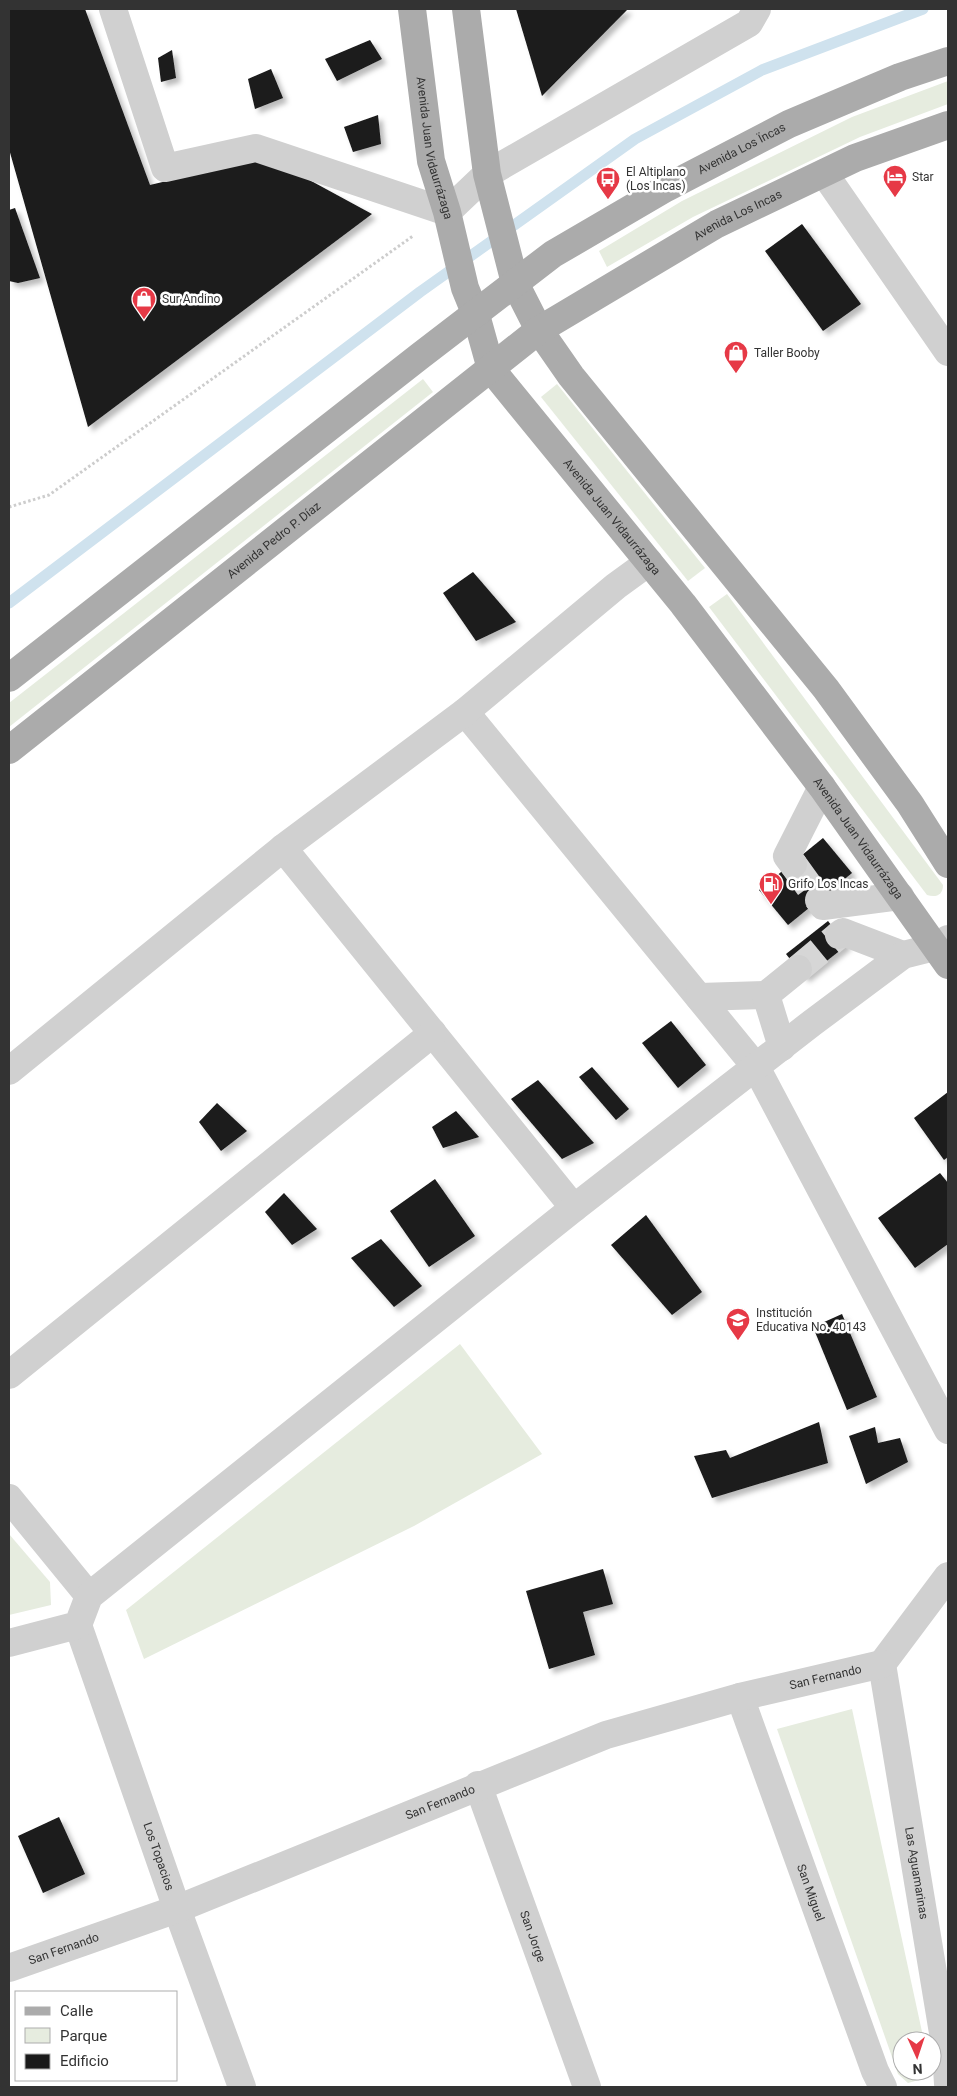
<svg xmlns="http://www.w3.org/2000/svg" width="957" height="2096" font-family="Roboto,sans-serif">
  <defs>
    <filter id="shadow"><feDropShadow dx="4.5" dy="4.5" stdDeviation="2.5" flood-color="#0004"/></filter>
  </defs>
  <rect width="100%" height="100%" fill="#fff"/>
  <g fill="#e6ecdf">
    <polygon points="948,81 948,104 860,137 693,217 607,267 599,251 682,201 852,117"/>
    <polygon points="423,379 433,392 9,727 9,703"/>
    <polygon points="557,384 705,568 688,581 541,397"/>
    <path d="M727 594 943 885C943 895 936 898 927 895L709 607Z"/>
    <polygon points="460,1344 542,1454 414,1526 144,1659 126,1610"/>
    <polygon points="9,1534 50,1582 51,1605 9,1615"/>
    <polygon points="852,1709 924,2041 902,2041 902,2071 927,2071 926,2078 908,2083 898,2074 777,1729"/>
  </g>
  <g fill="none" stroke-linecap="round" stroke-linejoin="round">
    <polyline stroke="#cfe2ee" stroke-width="11" points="9,603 420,292 635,139 762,70 923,9"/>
  </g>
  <g fill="#1a1a1a" filter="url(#shadow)">
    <polygon points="9,9 85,9 150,185 267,157 372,214 88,427 9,149"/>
    <polygon points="516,9 628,9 542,96"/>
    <polygon points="370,40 382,59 337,81 325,59"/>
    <polygon points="172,50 176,78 161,82 158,58"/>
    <polygon points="271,69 283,98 255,109 248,79"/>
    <polygon points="378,115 381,144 353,152 344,127"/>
    <polygon points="15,208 40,278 18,283 9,281 9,210"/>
    <polygon points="802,224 861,304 823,331 765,251"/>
    <polygon points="473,572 516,622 476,641 443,593"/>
    <polygon points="823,838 852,873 788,925 759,890"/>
    <polygon points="828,921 847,945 805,978 786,954"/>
    <polygon points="671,1021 706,1065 678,1088 642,1043"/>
    <polygon points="592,1067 629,1109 616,1120 579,1077"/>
    <polygon points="538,1080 594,1143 562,1159 511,1099"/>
    <polygon points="948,1092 948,1157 944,1160 914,1118"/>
    <polygon points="217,1103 247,1131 221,1151 199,1122"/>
    <polygon points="456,1111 479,1137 443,1148 432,1127"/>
    <polygon points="940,1173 948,1183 948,1244 915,1268 878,1218"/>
    <polygon points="435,1179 475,1236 429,1267 390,1211"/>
    <polygon points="284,1193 317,1229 292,1245 265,1212"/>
    <polygon points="646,1215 702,1292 672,1315 611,1245"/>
    <polygon points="381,1239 422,1286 394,1307 351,1258"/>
    <polygon points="842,1314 877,1397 847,1410 813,1327"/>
    <polygon points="819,1422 828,1463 712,1498 694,1456 726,1450 730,1458"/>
    <polygon points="875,1427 878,1443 900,1438 908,1462 866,1484 849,1436"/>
    <polygon points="603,1569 613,1604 583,1612 595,1655 549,1669 526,1591"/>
    <polygon points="59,1817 85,1874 43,1893 18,1836"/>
  </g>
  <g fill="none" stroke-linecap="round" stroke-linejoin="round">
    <g stroke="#d6d6d6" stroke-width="28" stroke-dasharray="28 14" stroke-linecap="butt">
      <polyline points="793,864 819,900"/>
      <polyline points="798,969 839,935"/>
    </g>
    <polyline stroke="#cdcdcd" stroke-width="3" stroke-dasharray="2.5 2.5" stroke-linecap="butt" points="9,507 49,495 413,236"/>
    <g stroke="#d0d0d0" stroke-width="28">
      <polyline points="113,9 165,168 256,148 447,212 487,174 749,23 757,9"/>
      <polyline points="824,173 948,352"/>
      <polyline points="465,712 756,1067 948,1430"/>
      <polyline points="283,848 574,1208"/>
      <polyline points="793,864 787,856 822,787"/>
      <polyline points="819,900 823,906 900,896"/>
      <polyline points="839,935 843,932 903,955"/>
      <polyline points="699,997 766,995"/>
      <polyline points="782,1047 766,995 798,969"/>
      <polyline points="9,1071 283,848 465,712 616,586 649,562"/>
      <polyline points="9,1375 433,1033"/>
      <polyline points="9,1498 89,1596"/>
      <path id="s1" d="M78 1625 177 1909 242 2087"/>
      <polyline points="9,1643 78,1625 89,1596 574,1208 812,1023 903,955 935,947 948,939"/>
      <path id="s2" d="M882 1664 946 2051 948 2084"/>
      <polyline points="882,1664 948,1576"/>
      <path id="s3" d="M740 1697 875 2071 883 2087"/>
      <path id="s4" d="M478 1785 587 2087"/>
      <path id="s5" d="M9 1968 177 1909 606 1735 740 1697 882 1664"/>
    </g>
    <g stroke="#ababab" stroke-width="28">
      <path id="s6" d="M412 9 431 161 447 212 465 288 476 315 491 369 683 604 822 787 948 965"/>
      <polyline points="466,9 487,174 515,283 539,330 571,376 826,689 910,804 948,864"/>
      <path id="s7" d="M9 678 420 356 553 254 666 188 789 124 900 77 948 61"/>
      <path id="s8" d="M9 750 539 330 717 224 855 158 948 125"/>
    </g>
  </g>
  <defs>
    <symbol id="hotel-pin" viewBox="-11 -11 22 30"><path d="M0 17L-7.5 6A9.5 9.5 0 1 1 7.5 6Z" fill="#e63946" stroke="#fff"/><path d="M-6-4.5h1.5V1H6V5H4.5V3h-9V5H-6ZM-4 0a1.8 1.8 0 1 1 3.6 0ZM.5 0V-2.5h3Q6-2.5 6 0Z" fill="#fff"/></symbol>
    <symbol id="bus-pin" viewBox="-11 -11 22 30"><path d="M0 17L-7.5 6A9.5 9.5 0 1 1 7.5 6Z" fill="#e63946" stroke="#fff"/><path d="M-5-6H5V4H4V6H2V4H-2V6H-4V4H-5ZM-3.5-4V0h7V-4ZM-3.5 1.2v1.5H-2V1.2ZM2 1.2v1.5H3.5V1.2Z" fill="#fff"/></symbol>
    <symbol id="shop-pin" viewBox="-11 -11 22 30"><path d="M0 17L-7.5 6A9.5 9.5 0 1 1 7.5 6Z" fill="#e63946" stroke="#fff"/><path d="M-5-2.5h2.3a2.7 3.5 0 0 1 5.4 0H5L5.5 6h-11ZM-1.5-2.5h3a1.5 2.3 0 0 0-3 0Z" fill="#fff"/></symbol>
    <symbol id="fuel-pin" viewBox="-11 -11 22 30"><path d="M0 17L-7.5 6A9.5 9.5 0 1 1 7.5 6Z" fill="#e63946" stroke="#fff"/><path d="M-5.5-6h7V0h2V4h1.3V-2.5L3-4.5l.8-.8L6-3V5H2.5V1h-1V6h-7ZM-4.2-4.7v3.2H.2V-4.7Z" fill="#fff"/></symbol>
    <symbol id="school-pin" viewBox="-11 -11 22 30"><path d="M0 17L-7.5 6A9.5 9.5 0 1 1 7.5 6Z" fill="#e63946" stroke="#fff"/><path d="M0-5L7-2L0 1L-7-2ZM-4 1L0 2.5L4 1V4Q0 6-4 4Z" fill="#fff"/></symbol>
  </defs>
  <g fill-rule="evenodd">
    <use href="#hotel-pin" x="881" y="163" width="28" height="38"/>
    <use href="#bus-pin" x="594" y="165" width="28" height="38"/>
    <use href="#shop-pin" x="130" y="285" width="28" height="38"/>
    <use href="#shop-pin" x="722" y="339" width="28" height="38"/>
    <use href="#fuel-pin" x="757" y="870" width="28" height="38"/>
    <use href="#school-pin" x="724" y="1306" width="28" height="38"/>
  </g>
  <g text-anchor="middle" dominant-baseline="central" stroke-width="5" stroke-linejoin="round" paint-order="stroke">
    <g font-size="12" fill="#333" stroke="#fff">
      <text stroke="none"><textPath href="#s6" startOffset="141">Avenida Juan Vidaurrázaga</textPath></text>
      <text stroke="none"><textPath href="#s7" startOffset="906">Avenida Los Ïncas</textPath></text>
      <text stroke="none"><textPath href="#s8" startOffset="906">Avenida Los Incas</textPath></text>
      <text stroke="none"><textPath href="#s6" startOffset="561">Avenida Juan Vidaurrázaga</textPath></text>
      <text stroke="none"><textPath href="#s8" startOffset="338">Avenida Pedro P. Díaz</textPath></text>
      <text stroke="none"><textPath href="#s6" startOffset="966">Avenida Juan Vidaurrázaga</textPath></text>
      <text stroke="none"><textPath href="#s5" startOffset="868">San Fernando</textPath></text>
      <text stroke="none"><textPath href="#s5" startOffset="462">San Fernando</textPath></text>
      <text stroke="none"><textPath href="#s1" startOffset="245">Los Topacios</textPath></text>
      <text stroke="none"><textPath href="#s2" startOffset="212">Las Aguamarinas</textPath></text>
      <text stroke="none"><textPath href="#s3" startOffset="208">San Miguel</textPath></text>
      <text stroke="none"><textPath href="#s4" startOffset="161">San Jorge</textPath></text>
      <text stroke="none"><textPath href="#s5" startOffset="58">San Fernando</textPath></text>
    </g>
    <g font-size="12" fill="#333" stroke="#fff" text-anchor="start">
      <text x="626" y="172">El Altiplano<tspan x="626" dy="14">(Los Incas)</tspan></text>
      <text x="912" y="177">Star</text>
      <text x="162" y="299">Sur Andino</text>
      <text x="754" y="353">Taller Booby</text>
      <text x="788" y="884">Grifo Los Incas</text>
      <text x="756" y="1313">Institución<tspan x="756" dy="14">Educativa No. 40143</tspan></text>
    </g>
  </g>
  <rect width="957" height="2096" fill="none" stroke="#333333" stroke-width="20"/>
  <rect x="15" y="1991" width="162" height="90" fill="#ffffff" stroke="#adadad"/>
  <rect x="25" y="2007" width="25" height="8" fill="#ababab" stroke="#adadad"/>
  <text x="60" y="2016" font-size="15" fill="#333333">Calle</text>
  <rect x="25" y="2028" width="25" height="15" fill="#e6ecdf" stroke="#adadad"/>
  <text x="60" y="2041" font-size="15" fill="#333333">Parque</text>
  <rect x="25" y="2054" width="25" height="15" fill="#1a1a1a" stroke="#adadad"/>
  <text x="60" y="2066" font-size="15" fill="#333333">Edificio</text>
  <g transform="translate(917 2056) rotate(177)"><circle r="24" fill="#ffffff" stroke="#adadad"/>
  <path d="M0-4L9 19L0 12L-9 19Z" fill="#e63946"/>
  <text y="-8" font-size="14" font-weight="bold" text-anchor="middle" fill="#333333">N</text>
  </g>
</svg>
